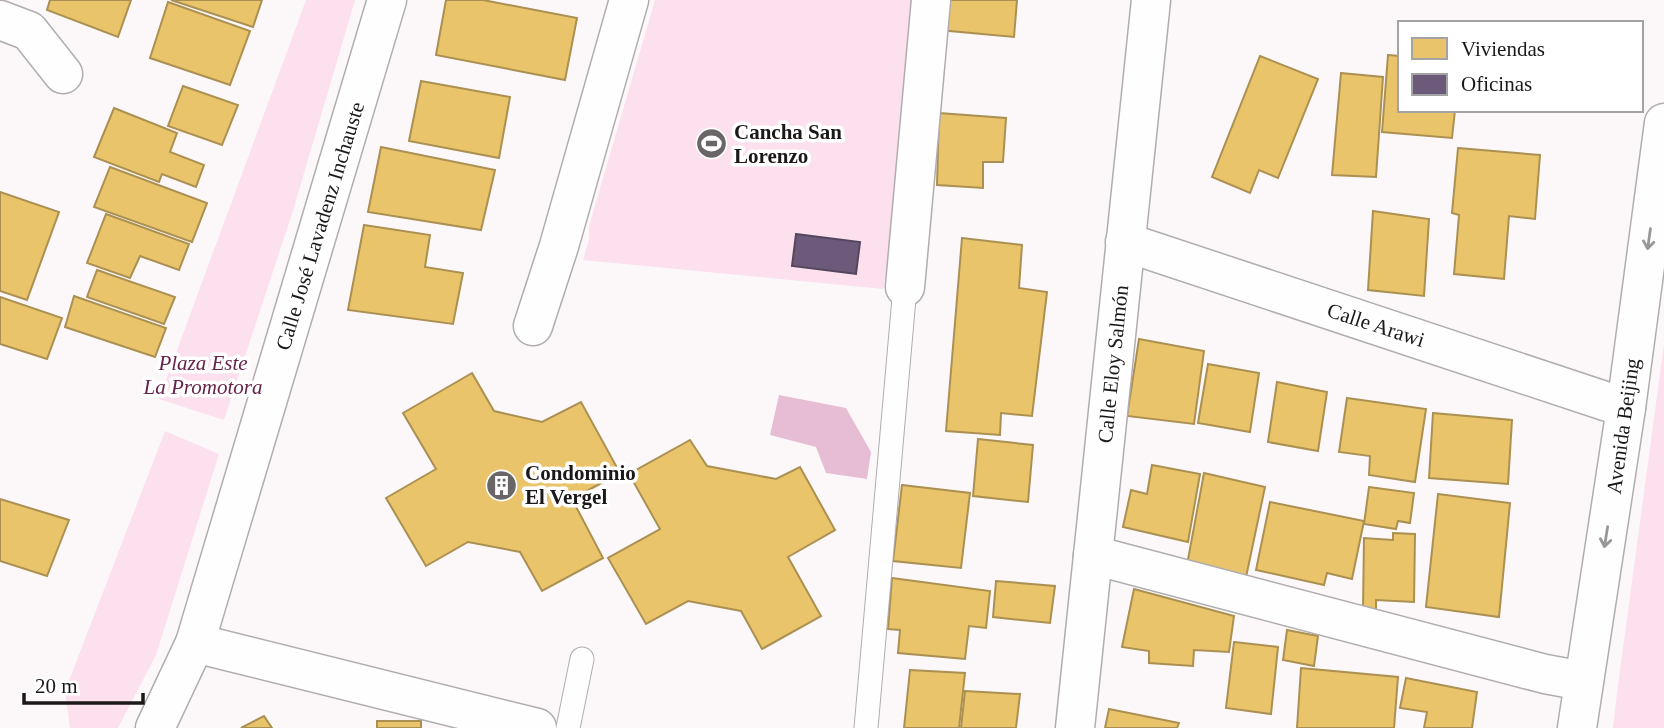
<svg xmlns="http://www.w3.org/2000/svg" width="1664" height="728" font-family="'Times New Roman',serif">
  <rect width="100%" height="100%" fill="#fcf8fa"/>
  <g fill="#fce0ee">
    <polygon points="306,0 355,0 292,214 224,420 159,399"/>
    <polygon points="655,0 915,0 889,257 883,289 583,260 589,239 589,226"/>
    <polygon points="1664,344 1664,728 1613,728 1617,693"/>
    <polygon points="165,431 219,454 156,655 118,728 70,728 65,691"/>
  </g>
  <polygon fill="#e7bdd3" points="779,395 846,408 871,452 867,479 826,473 816,447 770,435"/>
  <g fill="#e9c46a" stroke="#ab9052" stroke-width="2">
    <polygon points="50,0 131,0 118,37 47,10"/>
    <polygon points="171,0 262,0 253,27"/>
    <polygon points="446,0 483,0 577,18 565,80 436,55"/>
    <polygon points="941,0 1017,0 1014,37 939,30"/>
    <polygon points="168,2 250,31 230,85 150,58"/>
    <polygon points="1388,55 1400,56 1400,110 1455,110 1452,138 1382,132"/>
    <polygon points="1260,56 1318,79 1278,178 1259,170 1250,193 1212,177"/>
    <polygon points="1341,73 1383,77 1376,177 1332,175"/>
    <polygon points="421,81 510,97 499,158 409,141"/>
    <polygon points="183,86 238,105 222,145 168,126"/>
    <polygon points="114,108 177,133 170,152 204,165 196,187 162,174 159,182 94,157"/>
    <polygon points="939,113 1006,118 1003,162 983,162 983,188 937,185"/>
    <polygon points="381,147 495,170 481,230 368,212"/>
    <polygon points="1458,148 1540,155 1535,219 1509,216 1504,279 1454,274 1459,215 1452,213"/>
    <polygon points="110,167 207,203 192,242 94,207"/>
    <polygon points="0,192 59,212 27,300 0,291"/>
    <polygon points="1373,211 1429,219 1424,296 1368,290"/>
    <polygon points="106,214 189,244 179,270 140,256 130,278 87,263"/>
    <polygon points="364,225 430,235 425,267 463,273 453,324 348,310"/>
    <polygon points="962,238 1022,245 1019,288 1047,292 1032,416 1001,413 1000,435 946,431"/>
    <polygon points="97,270 175,297 164,324 87,297"/>
    <polygon points="74,296 166,328 155,357 65,327"/>
    <polygon points="0,297 62,318 47,359 0,344"/>
    <polygon points="1139,339 1204,351 1194,424 1127,416"/>
    <polygon points="1208,364 1259,373 1250,432 1198,423"/>
    <polygon points="472,373 494,411 542,422 581,402 620,473 572,499 603,558 542,591 520,552 468,542 426,566 386,498 436,469 403,413"/>
    <polygon points="1277,382 1327,392 1318,451 1268,442"/>
    <polygon points="1347,398 1426,409 1415,482 1369,475 1370,456 1339,452"/>
    <polygon points="1433,413 1512,420 1508,484 1429,478"/>
    <polygon points="978,439 1033,445 1028,502 973,496"/>
    <polygon points="690,440 707,466 776,479 800,467 835,530 788,557 821,616 762,649 741,611 688,601 646,624 608,558 660,529 629,474"/>
    <polygon points="1152,465 1200,474 1188,542 1123,527 1131,490 1147,494"/>
    <polygon points="1204,473 1265,487 1245,582 1187,565"/>
    <polygon points="902,485 970,493 961,568 893,561"/>
    <polygon points="1369,487 1414,493 1410,523 1398,521 1396,529 1364,524"/>
    <polygon points="1438,494 1510,503 1499,617 1426,607"/>
    <polygon points="0,499 69,520 47,576 0,561"/>
    <polygon points="1270,502 1364,521 1352,579 1327,573 1324,585 1256,570"/>
    <polygon points="1393,533 1415,534 1414,602 1376,600 1376,612 1363,610 1364,538 1393,540"/>
    <polygon points="892,578 990,591 986,628 969,626 965,659 898,653 900,630 888,629"/>
    <polygon points="996,581 1055,586 1050,623 993,617"/>
    <polygon points="1134,589 1234,616 1229,652 1194,650 1193,666 1149,663 1149,651 1122,647"/>
    <polygon points="1287,630 1318,636 1314,666 1283,660"/>
    <polygon points="1234,642 1278,647 1271,714 1226,708"/>
    <polygon points="1301,668 1398,677 1394,728 1297,728"/>
    <polygon points="910,670 965,673 959,728 904,728"/>
    <polygon points="1406,678 1477,692 1472,728 1424,728 1427,712 1400,708"/>
    <polygon points="965,691 1020,694 1016,728 961,728"/>
    <polygon points="1109,709 1179,723 1177,728 1105,728"/>
    <polygon points="264,716 272,728 241,728"/>
    <rect x="377" y="721" width="44" height="7"/>
  </g>
  <polygon fill="#6d597a" stroke="#54465d" stroke-width="2" points="796,234 860,242 856,274 792,266"/>
  <g fill="none" stroke-linecap="round" stroke-linejoin="round">
    <defs>
      <g id="service">
        <polyline points="568,728 582,659"/>
        <polyline points="866,728 905,287"/>
      </g>
      <g id="minor">
        <polyline points="0,20 29,31 63,74"/>
        <polyline points="1125,242 1626,408"/>
        <polyline points="905,287 931,0"/>
        <polyline points="533,326 559,246 629,0"/>
        <polyline points="1093,555 1545,674 1583,681"/>
        <polyline points="195,643 537,728"/>
        <polyline points="1075,728 1151,0"/>
      </g>
      <polyline id="tertiary" points="155,728 195,643 387,0"/>
      <polyline id="primary" points="1577,728 1626,408 1664,123"/>
    </defs>
    <use href="#service" stroke="#b0adaf" stroke-width="25"/>
    <use href="#minor" stroke="#b0adaf" stroke-width="41"/>
    <use href="#tertiary" stroke="#b0adaf" stroke-width="41"/>
    <use href="#primary" stroke="#b0adaf" stroke-width="41"/>
    <use href="#service" stroke="#fffefe" stroke-width="23"/>
    <use href="#minor" stroke="#fffefe" stroke-width="38"/>
    <use href="#tertiary" stroke="#fffefe" stroke-width="38"/>
    <use href="#primary" stroke="#fffefe" stroke-width="38"/>
  </g>
  <defs><path id="oneway-shaft" d="M-6 0H5M1.5-3L5.5 0L1.5 3" fill="none" stroke-width="1.6" stroke-linecap="round" stroke-linejoin="round" transform="scale(1.75)"/></defs>
  <g stroke="#989697">
    <use href="#oneway-shaft" transform="translate(1649 239) rotate(98)"/>
    <use href="#oneway-shaft" transform="translate(1606 537) rotate(99)"/>
  </g>
  <defs>
    <symbol id="stadium-disc" viewBox="-11 -11 22 22"><circle r="9.5" fill="#6a6668" stroke="#fff"/><path d="M0-5a6.5 5 0 1 0 0 10a6.5 5 0 1 0 0-10ZM-3.5-1.8h7v3.6h-7Z" fill="#fff"/></symbol>
    <symbol id="building-disc" viewBox="-11 -11 22 22"><circle r="9.5" fill="#6a6668" stroke="#fff"/><path d="M-4-6H4V6H1V3H-1V6H-4ZM-2.5-4.3h1.7v1.8h-1.7ZM.8-4.3h1.7v1.8H.8ZM-2.5-1h1.7V.8h-1.7ZM.8-1h1.7V.8H.8Z" fill="#fff"/></symbol>
  </defs>
  <g fill-rule="evenodd">
    <use href="#stadium-disc" x="694" y="126" width="35" height="35"/>
    <use href="#building-disc" x="484" y="468" width="35" height="35"/>
  </g>
  <g text-anchor="middle" dominant-baseline="central" stroke-width="7" stroke-linejoin="round" paint-order="stroke">
    <g font-size="21" font-weight="bold" fill="#1b1819" stroke="#fff" text-anchor="start">
      <text x="734" y="132">Cancha San<tspan x="734" dy="24">Lorenzo</tspan></text>
      <text x="525" y="473">Condominio<tspan x="525" dy="24">El Vergel</tspan></text>
    </g>
    <g font-size="21" fill="#1b1819" stroke="#fff">
      <text transform="translate(320 226) rotate(-73)">Calle José Lavadenz Inchauste</text>
      <text transform="translate(1376 325) rotate(18)">Calle Arawi</text>
      <text transform="translate(1113 364) rotate(-84)">Calle Eloy Salmón</text>
      <text transform="translate(1623 426) rotate(-82)">Avenida Beijing</text>
    </g>
    <g font-size="21" font-style="italic" fill="#66224b" stroke="#fff">
      <text x="203" y="363">Plaza Este<tspan x="203" dy="24">La Promotora</tspan></text>
    </g>
  </g>
  <rect x="1398" y="21" width="245" height="91" fill="#ffffff" stroke="#a4a3a3" stroke-width="2"/>
  <rect x="1412" y="38" width="35" height="21" fill="#e9c46a" stroke="#a4a3a3" stroke-width="2"/>
  <text x="1461" y="56" font-size="21" fill="#1b1819">Viviendas</text>
  <rect x="1412" y="74" width="35" height="21" fill="#6d597a" stroke="#a4a3a3" stroke-width="2"/>
  <text x="1461" y="91" font-size="21" fill="#1b1819">Oficinas</text>
  <path d="M24 693v10h119v-10" fill="none" stroke="#1b1819" stroke-width="3.5"/>
  <text x="35" y="693" font-size="21" fill="#1b1819" stroke="#ffffff" stroke-width="5" paint-order="stroke">20 m</text>
</svg>
